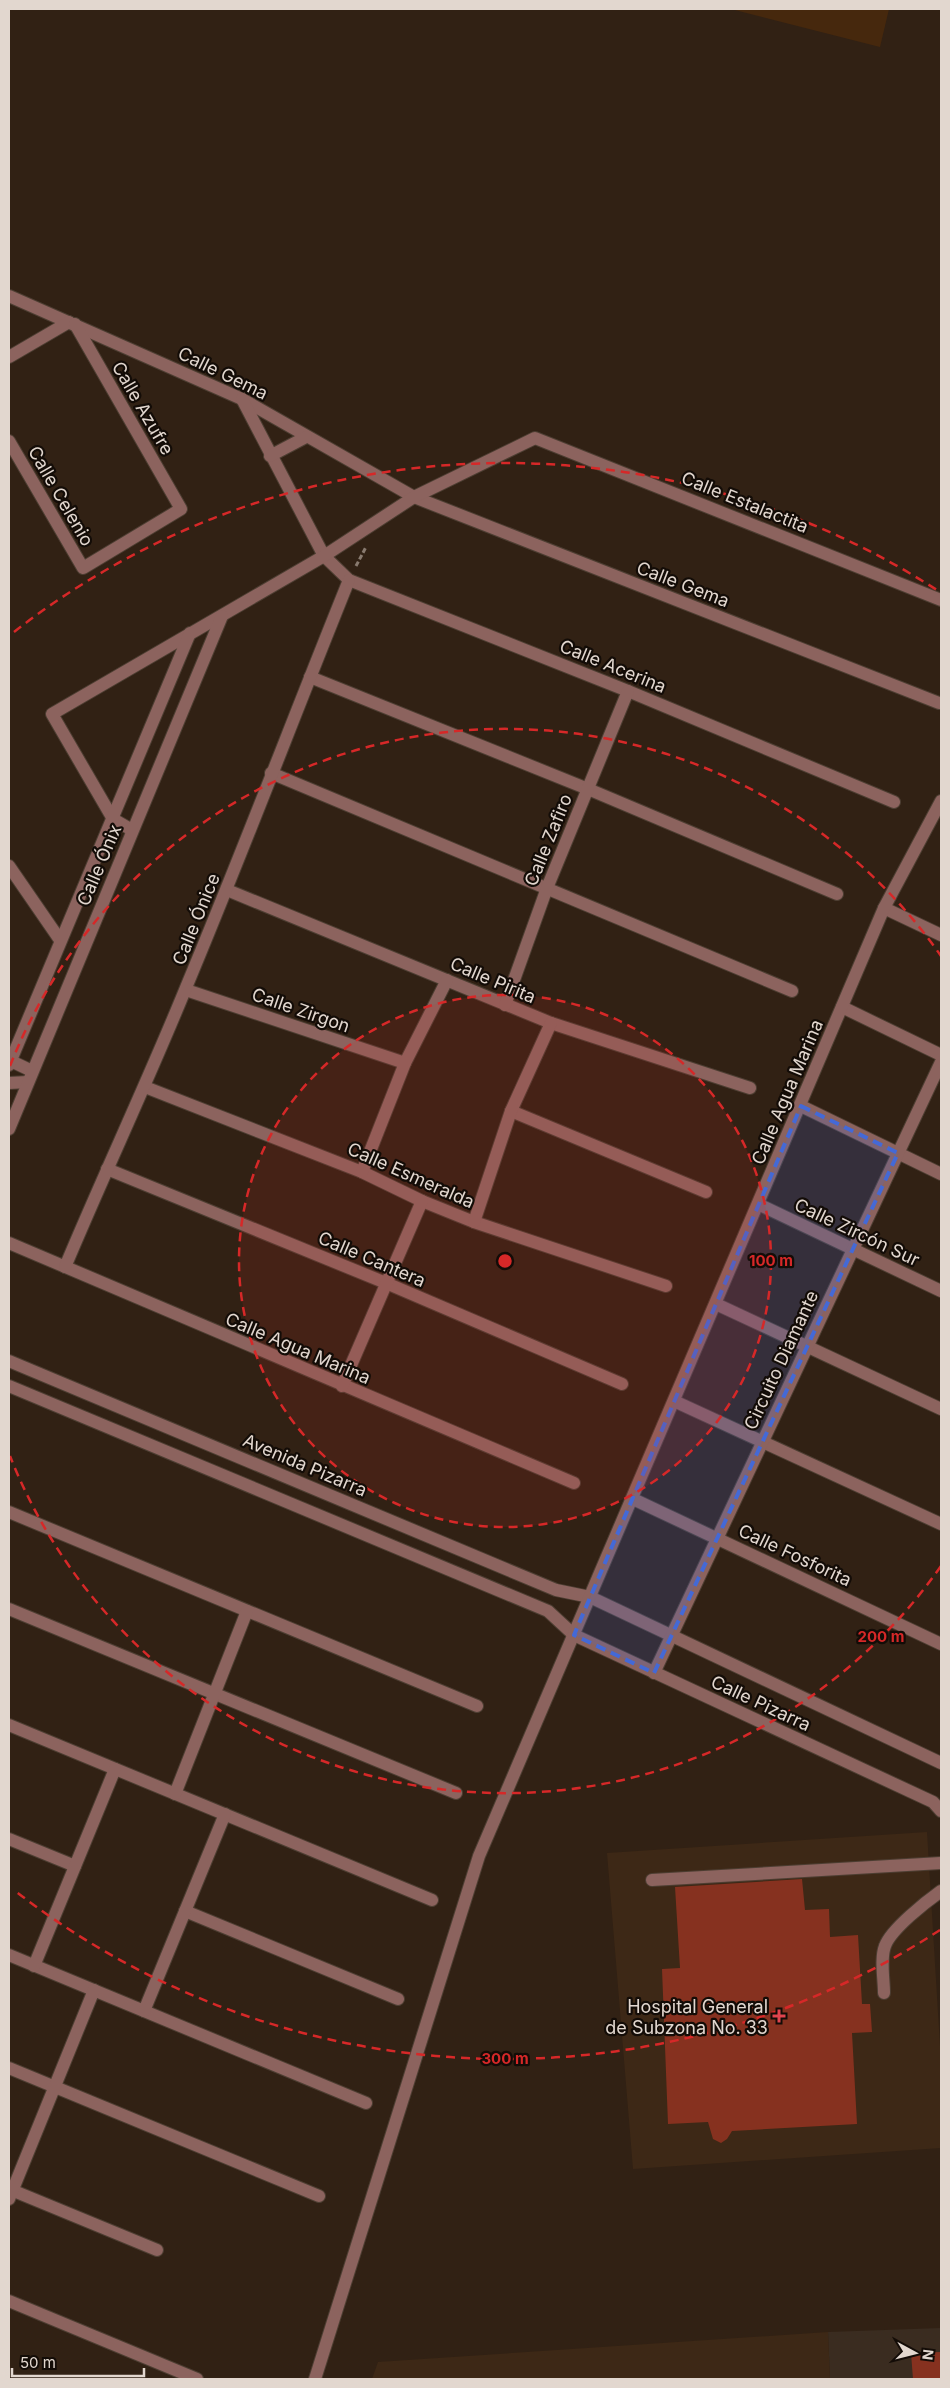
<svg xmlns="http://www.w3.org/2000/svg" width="950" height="2388" font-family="Inter,sans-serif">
  <rect width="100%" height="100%" fill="#312114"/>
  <polygon fill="#3a2c20" points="941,2328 941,2379 830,2379 828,2332"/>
  <g fill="#3d2816">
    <polygon points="927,1832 941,2062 941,2148 633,2169 607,1853"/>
    <polygon points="828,2332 830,2379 372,2379 378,2362"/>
  </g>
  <polygon fill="#46280d" points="731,9 889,9 880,47"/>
  <g fill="#86311f">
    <polygon points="802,1879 805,1910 829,1909 830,1937 858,1935 862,2004 870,2004 872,2032 852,2033 857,2124 732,2131 727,2139 721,2143 713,2139 708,2122 668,2124 662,1969 680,1968 675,1887"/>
    <polygon points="941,2352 941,2379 913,2379 911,2353"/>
  </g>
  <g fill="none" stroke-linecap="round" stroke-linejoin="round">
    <defs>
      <g id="minor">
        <polyline points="9,296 242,399 414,497 939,703"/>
        <polyline points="9,357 69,322"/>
        <polyline points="242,399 324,556 349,580 628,691 894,802"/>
        <polyline points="9,441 83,568 181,509 75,324"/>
        <polyline points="270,456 306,437"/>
        <polyline points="310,677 588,789 837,894"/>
        <polyline points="271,773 792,991"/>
        <polyline points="132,830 113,819 52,714 324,556 414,497 535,438 941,600"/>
        <polyline points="9,866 60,940"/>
        <polyline points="227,890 551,1023 750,1088"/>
        <polyline points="884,908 941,935"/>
        <polyline points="186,990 405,1063"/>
        <polyline points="505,1005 547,888 628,691"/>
        <polyline points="842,1007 941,1055"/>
        <polyline points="9,1058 11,1061 32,1071"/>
        <polyline points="9,1065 190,633"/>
        <polyline points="9,1083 28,1082"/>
        <polyline points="145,1087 362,1172 422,1201 474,1222 666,1286"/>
        <polyline points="801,1106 941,1174"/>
        <polyline points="511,1111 706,1192"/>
        <polyline points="9,1129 222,616"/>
        <polyline points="107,1169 386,1283 622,1384"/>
        <polyline points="362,1172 405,1063 447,980"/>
        <polyline points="758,1204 941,1291"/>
        <polyline points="474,1222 511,1111 551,1023"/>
        <polyline points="9,1243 574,1483"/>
        <path d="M65 1267C104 1174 147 1083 185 990 242 854 294 716 349 580"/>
        <polyline points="716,1304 941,1409"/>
        <polyline points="9,1361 556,1590 590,1597 941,1763"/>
        <polyline points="9,1386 548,1611 574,1635 933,1802 941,1811"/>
        <polyline points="342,1386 422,1201"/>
        <polyline points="674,1401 941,1524"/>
        <polyline points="633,1499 941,1644"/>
        <polyline points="9,1512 477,1706"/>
        <polyline points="9,1609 456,1793"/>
        <polyline points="654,1673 941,1062"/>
        <polyline points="9,1725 432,1900"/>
        <polyline points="175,1794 247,1611"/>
        <polyline points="9,1839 75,1866"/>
        <polyline points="652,1880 941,1863"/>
        <polyline points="185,1911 398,1999"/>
        <polyline points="9,1955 366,2103"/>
        <polyline points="34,1966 115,1769"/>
        <path d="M884 1993C884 1979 880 1959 885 1946 891 1929 927 1901 941 1891"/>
        <polyline points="144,2011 225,1814"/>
        <polyline points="9,2068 319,2196"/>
        <polyline points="9,2189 157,2250"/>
        <polyline points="9,2199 94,1990"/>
        <polyline points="9,2301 197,2379"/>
        <polyline points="315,2379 479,1856 884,908 941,801"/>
      </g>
    </defs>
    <use href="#minor" stroke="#4d3e32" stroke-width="14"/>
    <polyline stroke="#887a6f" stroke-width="3" stroke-dasharray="5 2.5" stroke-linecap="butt" points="356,566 366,547"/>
    <use href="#minor" stroke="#8c635e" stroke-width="12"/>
  </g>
  <path fill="#4469d6" fill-opacity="0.2" stroke="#4469d6" stroke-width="4" stroke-dasharray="10 6" stroke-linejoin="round" d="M801 1106 898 1153 654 1673 574 1635Z"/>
  <circle cx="505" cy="1261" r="266" fill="#d62828" fill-opacity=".12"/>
  <g fill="none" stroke="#d62828" stroke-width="2.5" stroke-dasharray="9 6">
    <circle cx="505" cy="1261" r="266"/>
    <path d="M941 1566A532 532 0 0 1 10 1456M10 1066A532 532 0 0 1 941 956"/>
    <path d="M940 1930A798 798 0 0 1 14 1890M14 632A798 798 0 0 1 940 592"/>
  </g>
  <path fill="#e0444e" stroke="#130c07" stroke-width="2" d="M776.5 2008.5h5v5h5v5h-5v5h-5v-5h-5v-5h5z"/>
  <g text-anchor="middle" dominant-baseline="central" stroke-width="4.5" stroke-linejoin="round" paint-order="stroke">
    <g font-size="18" fill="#e2d7cf" stroke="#130c07">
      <text transform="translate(223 373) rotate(26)">Calle Gema</text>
      <text transform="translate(143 408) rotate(60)">Calle Azufre</text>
      <text transform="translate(61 496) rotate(60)">Calle Celenio</text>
      <text transform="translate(745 502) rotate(22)">Calle Estalactita</text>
      <text transform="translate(683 584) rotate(21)">Calle Gema</text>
      <text transform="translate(613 666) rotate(22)">Calle Acerina</text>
      <text transform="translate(548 840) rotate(-68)">Calle Zafiro</text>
      <text transform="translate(99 865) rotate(-67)">Calle Ónix</text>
      <text transform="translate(196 919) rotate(-68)">Calle Ónice</text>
      <text transform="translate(493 980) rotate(23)">Calle Pirita</text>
      <text transform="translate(301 1010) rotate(19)">Calle Zirgon</text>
      <text transform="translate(787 1092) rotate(-67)">Calle Agua Marina</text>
      <text transform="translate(411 1175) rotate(24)">Calle Esmeralda</text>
      <text transform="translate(857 1232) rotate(25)">Calle Zircón Sur</text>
      <text transform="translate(372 1259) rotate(23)">Calle Cantera</text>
      <text transform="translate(298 1348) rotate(23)">Calle Agua Marina</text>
      <text transform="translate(781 1360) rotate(-65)">Circuito Diamante</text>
      <text transform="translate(305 1465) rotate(23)">Avenida Pizarra</text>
      <text transform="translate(795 1555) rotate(25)">Calle Fosforita</text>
      <text transform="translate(761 1703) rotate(25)">Calle Pizarra</text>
    </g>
    <g font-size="18" fill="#e2d7cf" stroke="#130c07" text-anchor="end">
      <text x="768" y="2006">Hospital General<tspan x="768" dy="21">de Subzona No. 33</tspan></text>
    </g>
  </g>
  <circle cx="505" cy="1261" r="8" fill="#d62828" stroke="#130c07" stroke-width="2.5"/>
  <g font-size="15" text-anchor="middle" font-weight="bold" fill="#d62828" stroke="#130c07" stroke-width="4.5" stroke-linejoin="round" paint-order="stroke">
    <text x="771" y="1266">100 m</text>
    <text x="881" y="1642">200 m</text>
    <text x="505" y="2064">300 m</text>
  </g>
  <rect width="950" height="2388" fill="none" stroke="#e2d7cf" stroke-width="20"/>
  <g transform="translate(915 2353) rotate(97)" stroke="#130c07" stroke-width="4" paint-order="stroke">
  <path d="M0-4L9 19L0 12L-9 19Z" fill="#e2d7cf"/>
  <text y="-8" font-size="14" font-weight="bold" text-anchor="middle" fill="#e2d7cf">N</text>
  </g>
  <path d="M12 2368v8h132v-8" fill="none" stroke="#e2d7cf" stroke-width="2.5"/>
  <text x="20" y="2368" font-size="15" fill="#e2d7cf" stroke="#130c07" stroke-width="4" paint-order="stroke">50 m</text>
</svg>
